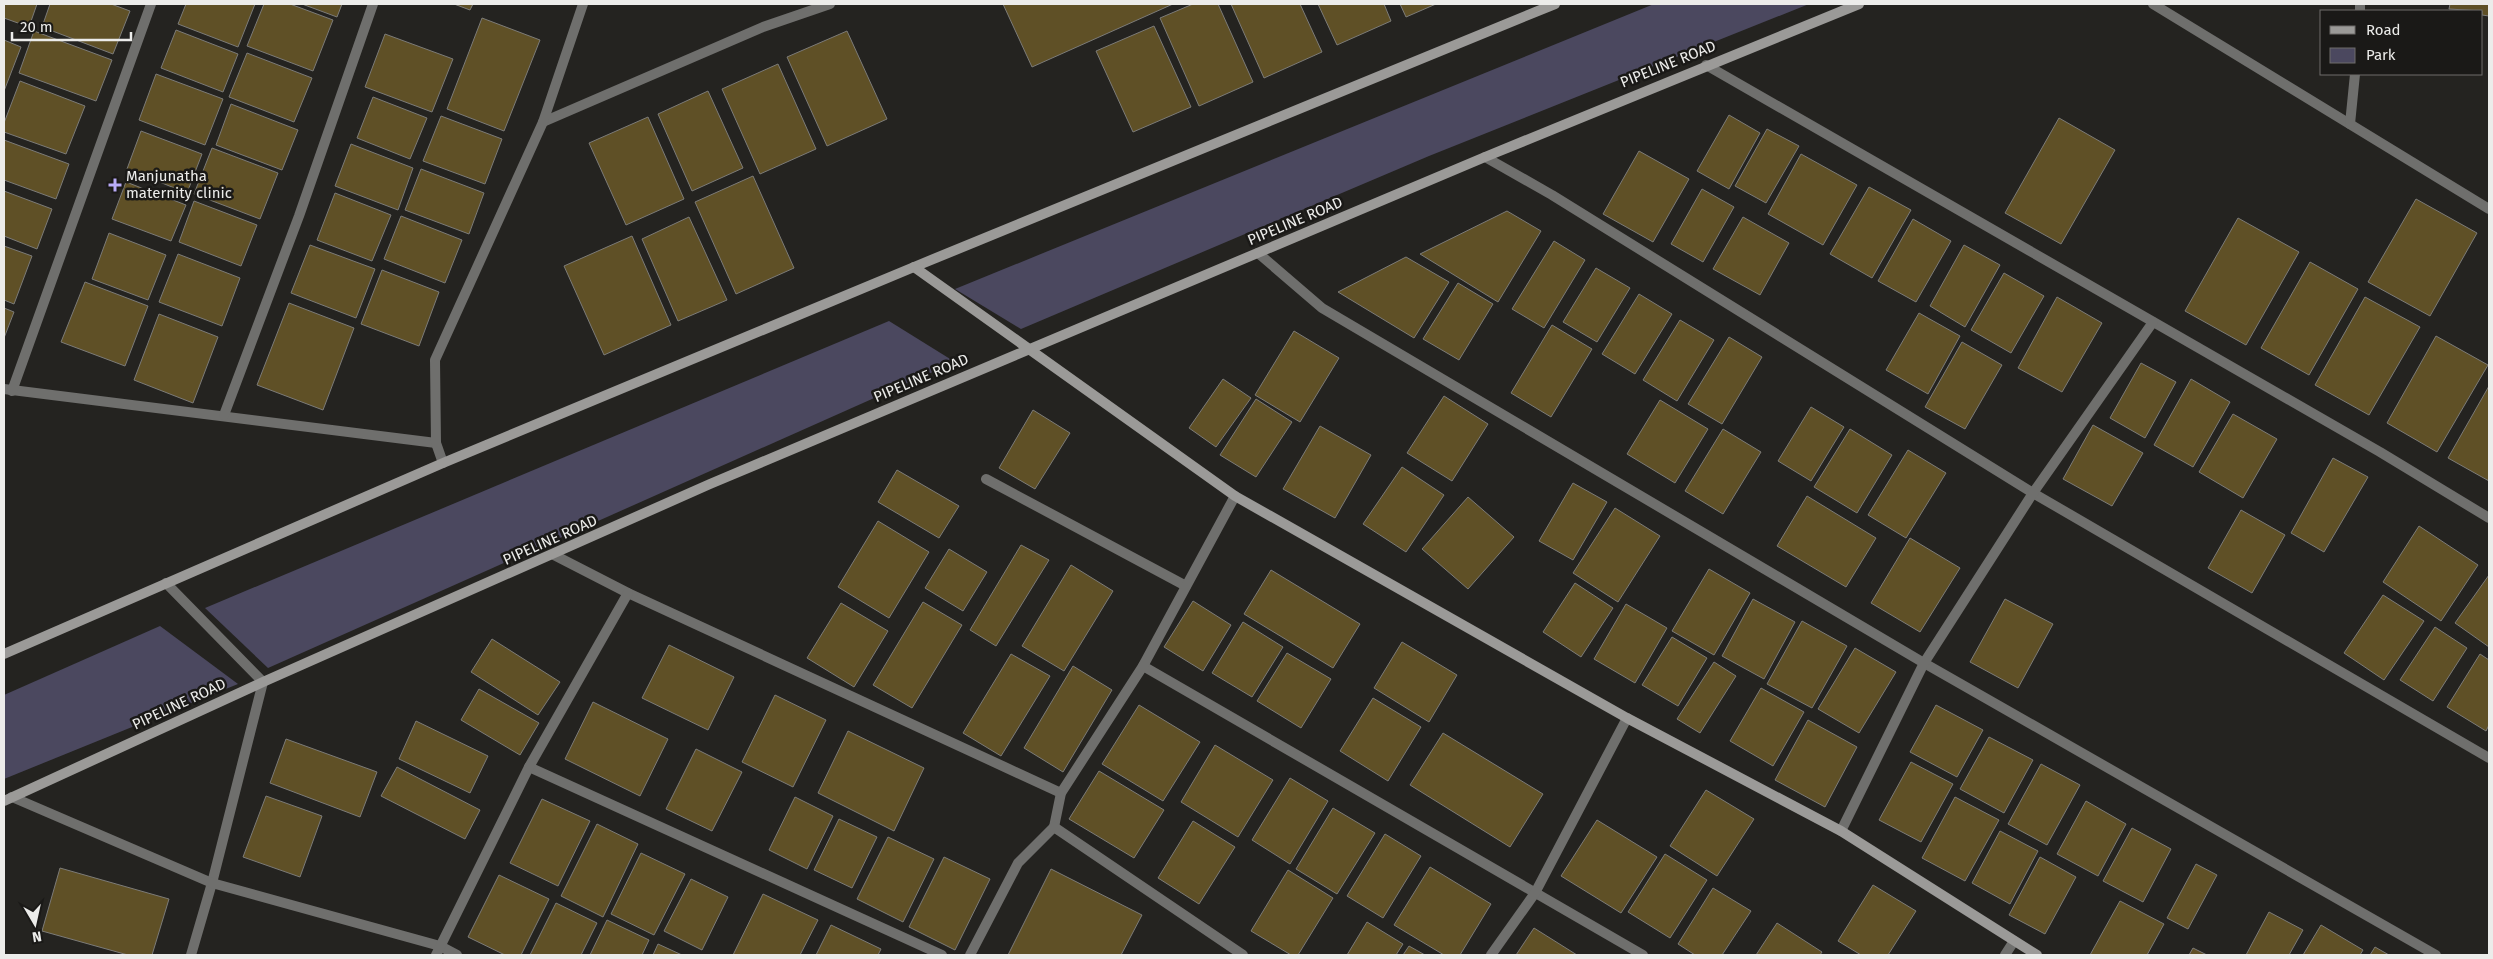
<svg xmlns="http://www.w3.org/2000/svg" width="2493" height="959" font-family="'Fira Sans',sans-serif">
  <rect width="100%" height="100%" fill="#242320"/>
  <g fill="#4b485f">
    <polygon points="1654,4 1809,4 1429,156 1021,329 955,289"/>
    <polygon points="889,321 955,362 268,668 205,608"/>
    <polygon points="160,626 238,684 4,779 4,695"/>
  </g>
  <g fill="#5f5026" stroke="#7c7b78">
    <polygon points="4,4 37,4 29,27 4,18"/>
    <polygon points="50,4 111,4 130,11 113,54 42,27"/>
    <polygon points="186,4 255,4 238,47 178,24"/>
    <polygon points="264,4 290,4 333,20 313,71 247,46"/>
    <polygon points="302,4 342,4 337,17"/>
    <polygon points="454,4 473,4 470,10"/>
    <polygon points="1003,4 1173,4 1032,67"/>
    <polygon points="1193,4 1218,4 1253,82 1199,106 1160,18"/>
    <polygon points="1231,4 1300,4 1322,52 1264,78"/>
    <polygon points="1318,4 1384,4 1391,21 1337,45"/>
    <polygon points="1400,4 1436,4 1406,17"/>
    <polygon points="2450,4 2489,4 2489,16 2482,15 2482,11 2449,9"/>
    <polygon points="482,18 540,40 504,131 447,109"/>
    <polygon points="1154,26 1191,107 1133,132 1096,51"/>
    <polygon points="176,30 238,54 223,92 161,68"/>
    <polygon points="34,31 112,60 96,101 19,73"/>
    <polygon points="847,31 887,119 827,146 787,57"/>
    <polygon points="385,34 453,59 432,112 365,87"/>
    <polygon points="4,40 21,47 4,91"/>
    <polygon points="247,53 312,78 294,122 229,97"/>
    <polygon points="778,64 816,149 760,174 722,89"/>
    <polygon points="156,74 223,99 205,145 139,120"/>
    <polygon points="20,81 85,106 66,154 4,132 4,123"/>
    <polygon points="708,91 743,168 692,191 658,114"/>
    <polygon points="373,97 427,118 410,159 357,138"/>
    <polygon points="231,104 298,130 282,170 216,145"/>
    <polygon points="1729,115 1760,133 1729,189 1697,171"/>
    <polygon points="441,116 502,139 485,184 423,161"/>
    <polygon points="648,117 684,199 626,225 589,143"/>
    <polygon points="2059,118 2115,150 2061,244 2005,213"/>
    <polygon points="1767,129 1799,146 1766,203 1735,186"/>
    <polygon points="141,131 202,154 187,193 127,169"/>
    <polygon points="4,140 69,164 56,199 4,180"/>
    <polygon points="351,144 413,168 398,210 335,186"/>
    <polygon points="212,148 278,173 260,219 194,194"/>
    <polygon points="1639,151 1689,179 1653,242 1603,214"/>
    <polygon points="1801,154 1857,185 1823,245 1768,214"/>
    <polygon points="421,169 484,193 469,234 405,210"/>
    <polygon points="753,176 794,268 736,294 695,202"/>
    <polygon points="126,182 186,205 171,241 112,219"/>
    <polygon points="1869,187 1911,210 1872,278 1830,254"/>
    <polygon points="1702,189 1734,207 1703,262 1671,244"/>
    <polygon points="4,191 52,209 37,249 4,236"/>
    <polygon points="335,193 391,215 372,261 317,240"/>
    <polygon points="2416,199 2477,233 2430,316 2368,282"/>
    <polygon points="194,201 257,225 241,266 179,242"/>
    <polygon points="1507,211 1541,231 1498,302 1420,254"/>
    <polygon points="401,216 462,240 445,283 384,259"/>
    <polygon points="689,217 727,300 678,321 642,239"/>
    <polygon points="1743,217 1789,243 1760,295 1713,269"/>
    <polygon points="2238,218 2299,252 2246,345 2185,311"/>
    <polygon points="1913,219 1951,241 1916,302 1878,281"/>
    <polygon points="109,233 166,255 148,300 92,279"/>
    <polygon points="632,236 671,325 604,355 564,266"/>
    <polygon points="1554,241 1585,260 1544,328 1512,309"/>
    <polygon points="310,245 375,269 356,318 291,293"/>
    <polygon points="1964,245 2000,265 1965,327 1930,306"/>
    <polygon points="4,246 32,256 14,304 4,300"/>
    <polygon points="178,254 240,278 222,326 159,302"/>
    <polygon points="1406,257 1449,282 1414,338 1338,292"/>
    <polygon points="2310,262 2358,289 2309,375 2261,348"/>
    <polygon points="1596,268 1630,288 1597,342 1563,322"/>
    <polygon points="382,270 439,292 419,346 361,324"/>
    <polygon points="2004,273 2044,296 2011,353 1971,330"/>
    <polygon points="85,282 148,306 125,366 61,342"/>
    <polygon points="1458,283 1493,304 1459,360 1423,339"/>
    <polygon points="1639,294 1672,314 1635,374 1602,354"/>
    <polygon points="2057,297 2102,323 2062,392 2018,368"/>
    <polygon points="2365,297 2420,327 2369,415 2315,385"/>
    <polygon points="289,303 354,328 323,410 257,385"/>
    <polygon points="4,308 14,312 4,338"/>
    <polygon points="1919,313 1960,336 1928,394 1886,370"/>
    <polygon points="159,314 218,337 193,403 134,380"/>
    <polygon points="1680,320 1714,340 1677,401 1643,380"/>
    <polygon points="1552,325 1592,349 1551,417 1511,393"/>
    <polygon points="1294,331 1339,358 1300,422 1255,395"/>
    <polygon points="2436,336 2488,365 2437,452 2387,423"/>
    <polygon points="1729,337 1762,357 1722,424 1688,404"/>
    <polygon points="1962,342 2002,365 1965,429 1925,407"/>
    <polygon points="2141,363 2176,382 2145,438 2110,418"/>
    <polygon points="1223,379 1251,398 1216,447 1189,428"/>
    <polygon points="2191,379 2230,402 2193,467 2154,445"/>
    <polygon points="2489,386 2489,481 2448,458"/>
    <polygon points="1444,396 1488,424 1452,481 1407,453"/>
    <polygon points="1256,399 1292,422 1256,477 1220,455"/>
    <polygon points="1660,400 1708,429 1675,483 1627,454"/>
    <polygon points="1811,407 1844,427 1811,481 1778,461"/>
    <polygon points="1033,410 1070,433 1035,489 999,468"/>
    <polygon points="2233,414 2277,439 2243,498 2199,472"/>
    <polygon points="2093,425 2143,453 2112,506 2063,479"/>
    <polygon points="1320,426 1371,455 1335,518 1283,489"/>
    <polygon points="1723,429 1761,452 1723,514 1685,491"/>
    <polygon points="1850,429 1892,455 1857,513 1814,487"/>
    <polygon points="1908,450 1946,473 1906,538 1868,515"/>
    <polygon points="2333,458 2368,477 2324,552 2291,533"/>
    <polygon points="1402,467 1444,495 1406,552 1363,524"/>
    <polygon points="897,470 959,506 939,538 878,502"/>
    <polygon points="1573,483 1607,502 1573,560 1539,541"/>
    <polygon points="1807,496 1876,538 1846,587 1777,546"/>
    <polygon points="1468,497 1514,537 1468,589 1422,549"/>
    <polygon points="1615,508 1660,536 1618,602 1573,573"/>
    <polygon points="2241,510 2285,535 2252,593 2208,568"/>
    <polygon points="878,521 929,552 889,618 838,587"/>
    <polygon points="2419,526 2478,565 2441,621 2383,582"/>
    <polygon points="1910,538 1960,568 1920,632 1871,603"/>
    <polygon points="1021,545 1049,560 996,646 970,630"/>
    <polygon points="949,549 987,572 963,611 925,588"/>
    <polygon points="1071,565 1113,591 1064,671 1022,646"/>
    <polygon points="1709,569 1750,593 1714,655 1672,631"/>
    <polygon points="1271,570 1360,624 1333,668 1244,614"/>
    <polygon points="2489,575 2489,647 2455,623"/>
    <polygon points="1575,583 1613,608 1581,657 1543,632"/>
    <polygon points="2383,595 2424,621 2384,680 2344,653"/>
    <polygon points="1753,599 1795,622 1764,679 1722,656"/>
    <polygon points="2005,599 2053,624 2018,688 1970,662"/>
    <polygon points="1193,601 1231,625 1203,671 1164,647"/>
    <polygon points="923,602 962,625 912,708 873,685"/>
    <polygon points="841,603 888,631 854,687 807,658"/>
    <polygon points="1626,604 1667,628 1635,683 1594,659"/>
    <polygon points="1802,621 1847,646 1812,708 1767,684"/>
    <polygon points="1243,622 1283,647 1252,697 1212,673"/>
    <polygon points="2435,627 2467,648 2433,701 2400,680"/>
    <polygon points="1672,637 1707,658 1678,706 1642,685"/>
    <polygon points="492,639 560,682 538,715 471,672"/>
    <polygon points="1402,642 1457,675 1429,722 1374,688"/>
    <polygon points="669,645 734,677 708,730 642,698"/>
    <polygon points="1855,648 1896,672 1859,733 1818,709"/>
    <polygon points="1287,653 1331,679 1301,728 1257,701"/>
    <polygon points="1011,654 1050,676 1001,756 963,733"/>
    <polygon points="2480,654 2489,660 2489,725 2486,731 2447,707"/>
    <polygon points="1714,662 1736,676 1700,733 1677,719"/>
    <polygon points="1073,666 1112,690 1063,772 1024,748"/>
    <polygon points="1761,688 1804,712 1773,766 1730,741"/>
    <polygon points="479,689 539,723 520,755 461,720"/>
    <polygon points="775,695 826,720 793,787 742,762"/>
    <polygon points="1373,698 1421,727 1388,781 1340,751"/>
    <polygon points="593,702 668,739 640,796 565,759"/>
    <polygon points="1139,705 1200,742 1163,801 1102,764"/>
    <polygon points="1936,705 1983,730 1957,777 1910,752"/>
    <polygon points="1808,720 1857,747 1825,807 1775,780"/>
    <polygon points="416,721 488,756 470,793 399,759"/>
    <polygon points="848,731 924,768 894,831 818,793"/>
    <polygon points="1443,733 1543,794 1510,847 1410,785"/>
    <polygon points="1989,737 2033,760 2004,813 1960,789"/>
    <polygon points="286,739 377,772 360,817 270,783"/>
    <polygon points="1215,745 1273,780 1238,837 1181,802"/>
    <polygon points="696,749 742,772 712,831 666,809"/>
    <polygon points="1911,762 1953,784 1921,842 1879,820"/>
    <polygon points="2041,764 2080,785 2047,845 2008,824"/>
    <polygon points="397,767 480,810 465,839 381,796"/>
    <polygon points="1099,771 1164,810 1134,858 1069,819"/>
    <polygon points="1290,778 1328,801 1290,864 1252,840"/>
    <polygon points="1706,790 1754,819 1717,876 1670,846"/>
    <polygon points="266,796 322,816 300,877 243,857"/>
    <polygon points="795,797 833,816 807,869 769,850"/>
    <polygon points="1955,797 1999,820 1965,881 1922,858"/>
    <polygon points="542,799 590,821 558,886 510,863"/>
    <polygon points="2086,801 2126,824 2098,876 2057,854"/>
    <polygon points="1333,808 1375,833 1337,894 1296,869"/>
    <polygon points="839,819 877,837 852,888 814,870"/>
    <polygon points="1597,820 1657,857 1621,913 1561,876"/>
    <polygon points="1193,821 1235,847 1199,904 1158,878"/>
    <polygon points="597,824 638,844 603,917 561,896"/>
    <polygon points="2132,828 2171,849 2143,902 2103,881"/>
    <polygon points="2000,831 2038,851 2010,904 1972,883"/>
    <polygon points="1385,834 1421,856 1383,918 1347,896"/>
    <polygon points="888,837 934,859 903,922 857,899"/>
    <polygon points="641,853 685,874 654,935 611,914"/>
    <polygon points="1665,854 1707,880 1670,938 1628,912"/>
    <polygon points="944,857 990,879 955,950 909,927"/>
    <polygon points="2040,857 2076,877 2045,934 2009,915"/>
    <polygon points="2196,864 2217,875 2188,929 2167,918"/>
    <polygon points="1430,867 1491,904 1460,955 1444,955 1394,925"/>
    <polygon points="60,868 169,899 152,955 128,955 42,931"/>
    <polygon points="1051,869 1142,915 1121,955 1008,955"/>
    <polygon points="1288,870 1333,898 1298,955 1291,955 1251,931"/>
    <polygon points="499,875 549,899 521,955 505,955 468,937"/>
    <polygon points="691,879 728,897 702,950 664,931"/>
    <polygon points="1873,885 1916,911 1888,955 1861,955 1838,941"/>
    <polygon points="1713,888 1751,911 1722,955 1695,955 1678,944"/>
    <polygon points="763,894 818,920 800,955 733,955"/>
    <polygon points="2120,901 2164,924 2147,955 2090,955"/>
    <polygon points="556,903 597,923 581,955 530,955"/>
    <polygon points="2269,912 2303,930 2289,955 2246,955"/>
    <polygon points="607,920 649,940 642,955 590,955"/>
    <polygon points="1367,922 1403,944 1396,955 1347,955"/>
    <polygon points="1777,923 1822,952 1820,955 1756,955"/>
    <polygon points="831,925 881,949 878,955 816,955"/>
    <polygon points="2321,925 2363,950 2360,955 2303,955"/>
    <polygon points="1534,928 1577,955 1516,955"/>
    <polygon points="658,944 682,955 653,955"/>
    <polygon points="1409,946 1425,955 1403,955"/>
    <polygon points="2375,947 2389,955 2370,955"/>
    <polygon points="2193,948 2207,955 2189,955"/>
  </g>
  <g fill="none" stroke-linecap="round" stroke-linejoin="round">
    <g stroke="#6f6f6d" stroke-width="10">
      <polyline points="2153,4 2489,209"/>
      <polyline points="2360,11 2360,4"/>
      <polyline points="1706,65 2380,452 2489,518"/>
      <polyline points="543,122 763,27 830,4"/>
      <polyline points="2350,124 2355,74"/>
      <polyline points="1485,157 1552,195 2033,493 2489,758"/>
      <polyline points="1258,253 1322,308 1924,663 2436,955"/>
      <polyline points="4,389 436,443"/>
      <polyline points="12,391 151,4"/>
      <polyline points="224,415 299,216 373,4"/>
      <polyline points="443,463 436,443 435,360 543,122 583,4"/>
      <polyline points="986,479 1186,586"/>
      <polyline points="554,555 628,593 1061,793"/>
      <polyline points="166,583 263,682 212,883 191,955"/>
      <polyline points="1143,666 1643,955"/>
      <polyline points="529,767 942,955"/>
      <polyline points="12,797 212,883 440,946 457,955"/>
      <polyline points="1054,827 1061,793 1143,666 1235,496"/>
      <polyline points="1841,831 1924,663 2033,493 2153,322"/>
      <polyline points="436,955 529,767 628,593"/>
      <polyline points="970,955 1018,863 1054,827 1243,955"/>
      <polyline points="1491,955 1535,893 1627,718"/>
      <polyline points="2005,955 2014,941"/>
    </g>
    <g stroke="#9b9a98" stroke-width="10">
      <polyline points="914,267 1235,496 1627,718 1841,831 2037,955"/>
      <polyline points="4,654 443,463 914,267 1555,4"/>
      <polyline points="4,801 263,682 710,484 1485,157 1859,4"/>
    </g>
  </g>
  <path fill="#b8abf7" stroke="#1a1917" stroke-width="2" d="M112.5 177.5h5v5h5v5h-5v5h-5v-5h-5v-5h5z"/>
  <g text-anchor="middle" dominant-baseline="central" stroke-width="5" stroke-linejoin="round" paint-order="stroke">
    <g font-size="15" fill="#ececea" stroke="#1a1917">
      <text transform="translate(1668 64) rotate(-22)">PIPELINE ROAD</text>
      <text transform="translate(1295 221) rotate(-23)">PIPELINE ROAD</text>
      <text transform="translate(921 378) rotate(-23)">PIPELINE ROAD</text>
      <text transform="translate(550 540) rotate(-24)">PIPELINE ROAD</text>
      <text transform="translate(179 704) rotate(-25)">PIPELINE ROAD</text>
    </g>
    <g font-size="15" fill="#ececea" stroke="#1a1917" text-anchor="start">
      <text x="126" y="176">Manjunatha<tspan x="126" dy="17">maternity clinic</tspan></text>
    </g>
  </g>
  <rect width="2493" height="959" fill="none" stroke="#ececea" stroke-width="10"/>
  <rect x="2320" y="10" width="162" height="65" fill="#1a1917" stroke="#6e6d6b"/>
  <rect x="2330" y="26" width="25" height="8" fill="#9b9a98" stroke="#6e6d6b"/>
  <text x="2366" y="35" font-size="15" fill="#ececea">Road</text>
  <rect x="2330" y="48" width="25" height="15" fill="#4b485f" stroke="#6e6d6b"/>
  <text x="2366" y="60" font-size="15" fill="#ececea">Park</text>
  <g transform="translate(35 924) rotate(171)" stroke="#1a1917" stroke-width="4" paint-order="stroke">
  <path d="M0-4L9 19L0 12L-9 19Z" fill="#ececea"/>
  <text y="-8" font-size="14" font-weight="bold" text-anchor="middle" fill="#ececea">N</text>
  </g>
  <path d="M12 32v8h119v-8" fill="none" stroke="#ececea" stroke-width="2.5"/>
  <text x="20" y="32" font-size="15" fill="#ececea" stroke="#1a1917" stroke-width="4" paint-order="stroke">20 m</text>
</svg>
